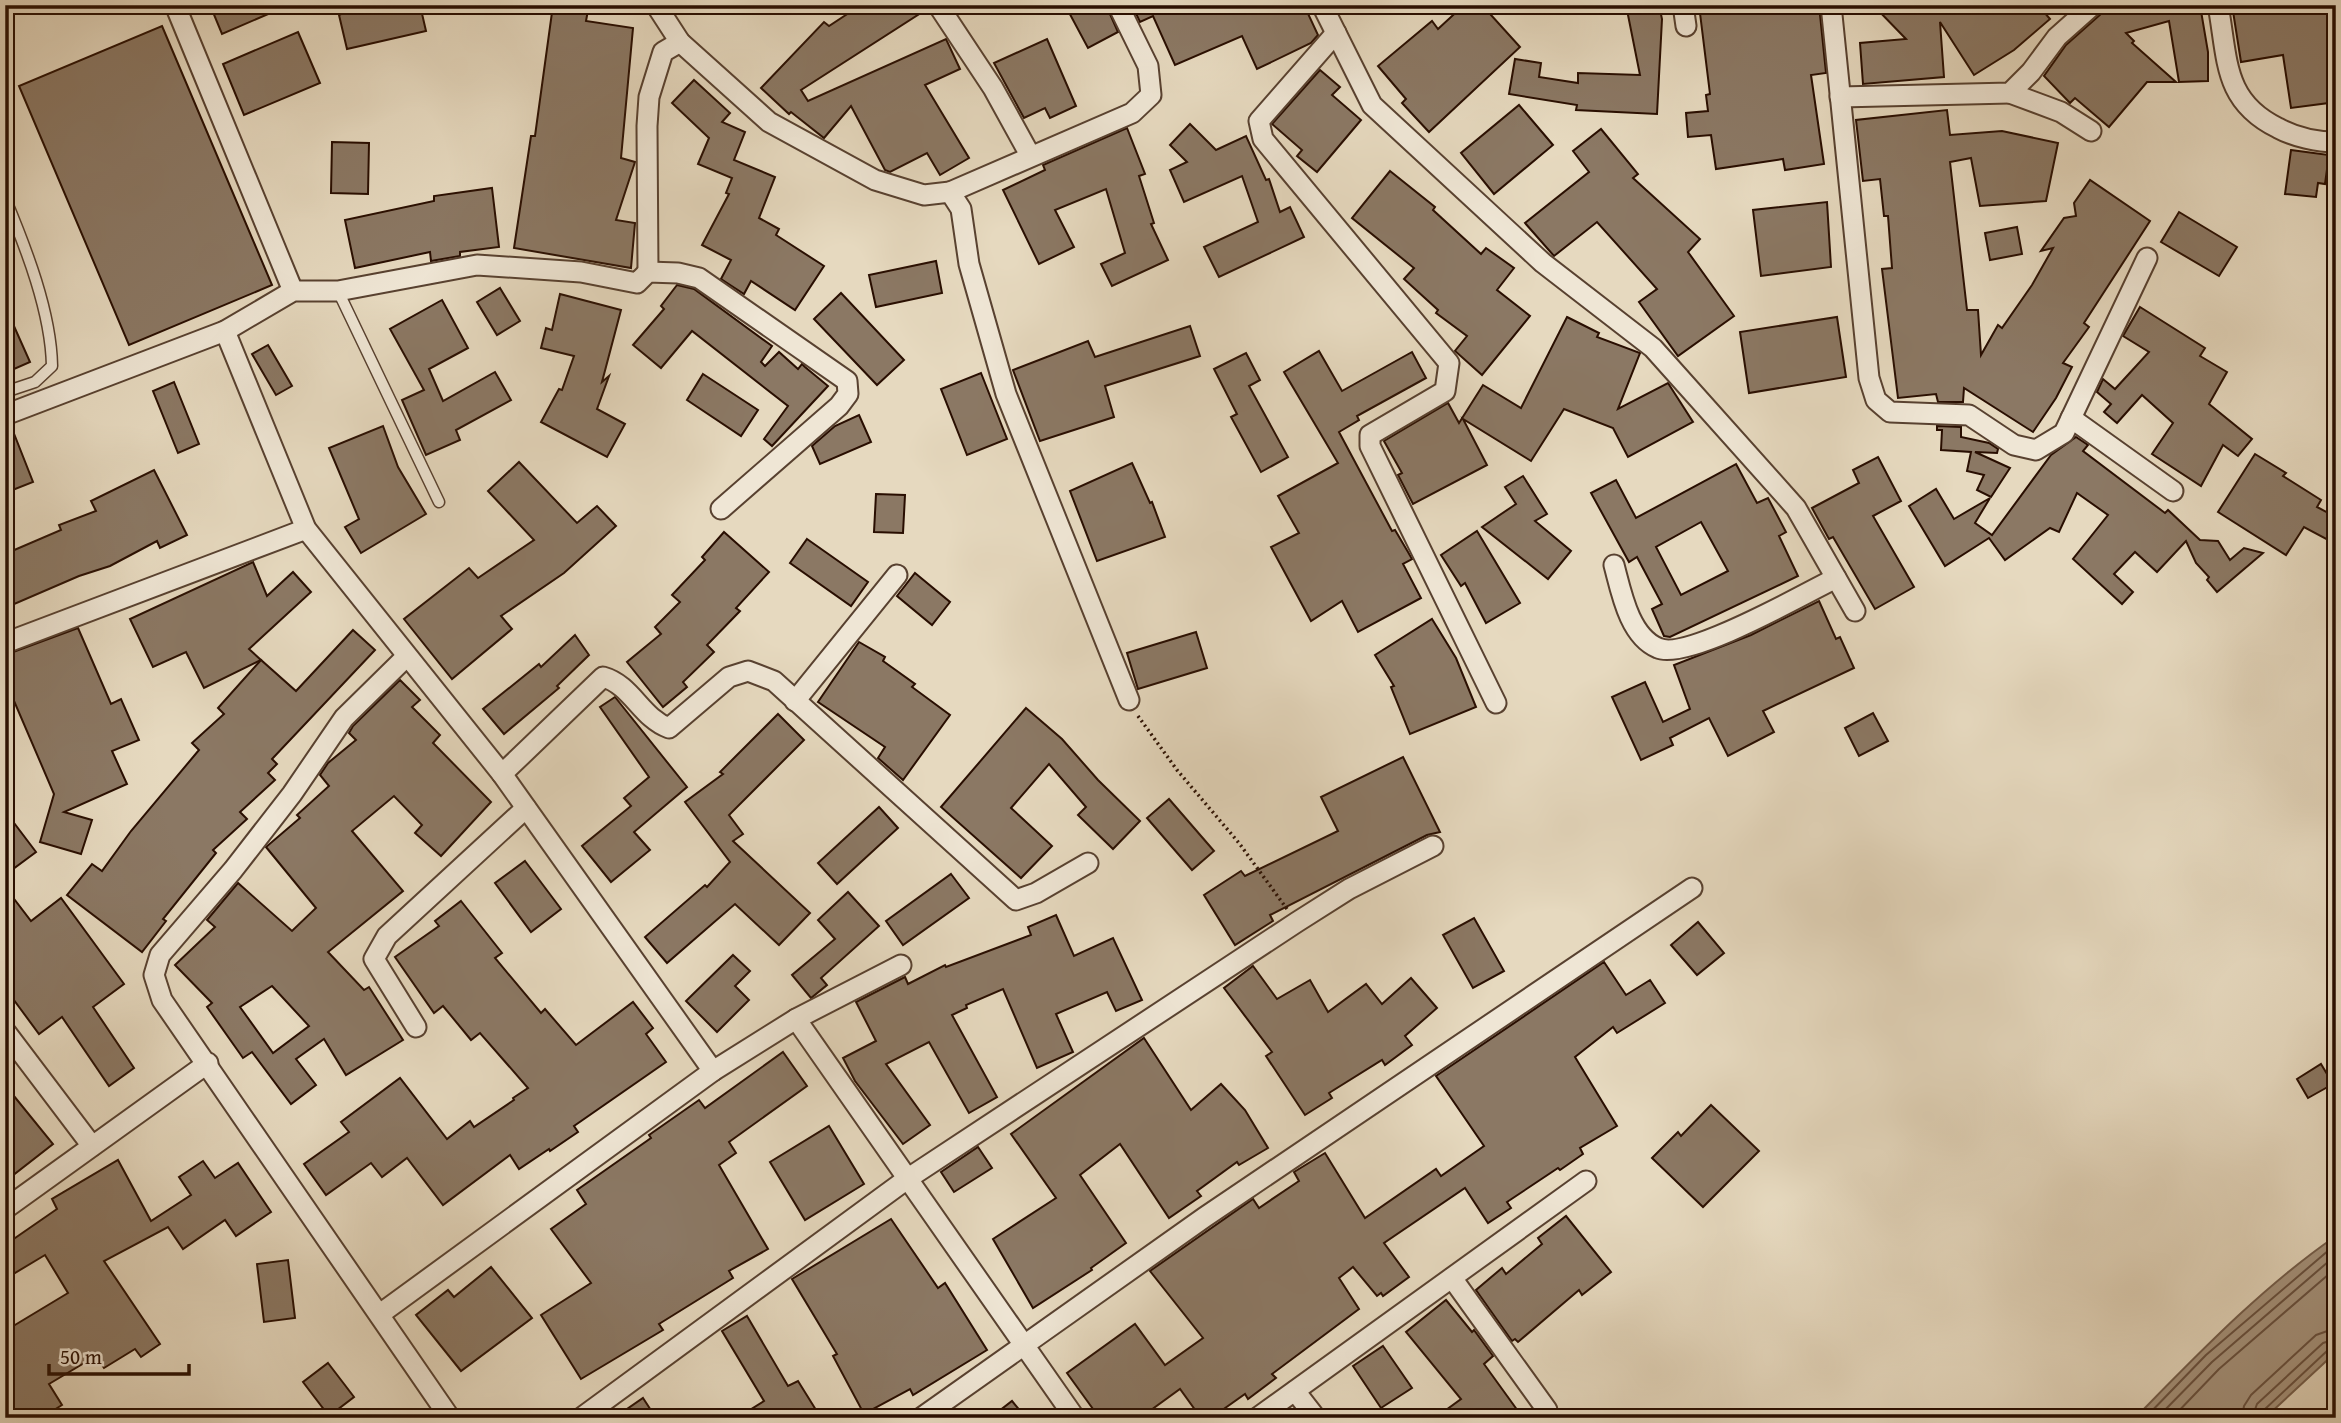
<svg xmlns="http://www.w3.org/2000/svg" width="2341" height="1423" font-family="'Gentium Book Plus',serif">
  <rect width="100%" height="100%" fill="#e6d9bf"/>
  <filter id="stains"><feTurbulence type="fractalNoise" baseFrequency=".00286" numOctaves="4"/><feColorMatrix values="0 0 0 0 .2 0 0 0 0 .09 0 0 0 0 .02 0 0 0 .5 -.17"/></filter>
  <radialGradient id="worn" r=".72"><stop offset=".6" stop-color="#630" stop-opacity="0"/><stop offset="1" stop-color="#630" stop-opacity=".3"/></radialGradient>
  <path fill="#a6947e" stroke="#745e4c" stroke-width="2" d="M2336 1236V1352L2265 1418H2135C2198 1354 2262 1287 2336 1236Z"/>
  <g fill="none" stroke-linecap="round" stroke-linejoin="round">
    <g stroke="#685140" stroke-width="2">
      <polyline points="2145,1418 2206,1355 2336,1244"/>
      <polyline points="2157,1418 2212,1362 2336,1255"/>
      <polyline points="2172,1418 2219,1369 2336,1268"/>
      <polyline points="2242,1418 2244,1406 2251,1395 2316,1335 2336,1328"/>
      <polyline points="2252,1418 2257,1404 2323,1343 2336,1339"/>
      <polyline points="2261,1418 2264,1410 2328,1350 2336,1348"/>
    </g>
  </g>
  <g fill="#8b7864" stroke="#290e01" stroke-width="2" fill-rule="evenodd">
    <polygon points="210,5 289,5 222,34"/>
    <polygon points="360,5 420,5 426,31 347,49 339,15"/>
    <polygon points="553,5 589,5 586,21 633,28 621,158 635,162 616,220 635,223 631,268 514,248 531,136 535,136"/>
    <polygon points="861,5 926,5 927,9 801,90 808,101 946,39 960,69 925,85 969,158 940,175 927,153 890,172 885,170 851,106 824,138 791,112 789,114 761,88 824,22 829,26"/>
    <polygon points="1065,5 1106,5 1118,32 1088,48"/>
    <polygon points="1132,5 1304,5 1318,35 1311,43 1257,69 1242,36 1175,65 1153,16 1140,22"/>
    <polygon points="1464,5 1482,5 1520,47 1429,132 1402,103 1406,99 1378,66 1432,21 1438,29"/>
    <polygon points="1626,5 1659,5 1662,19 1657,114 1576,110 1577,105 1509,94 1515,59 1541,63 1539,77 1578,83 1578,73 1640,75"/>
    <polygon points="1699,5 1819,5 1826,73 1811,75 1824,164 1785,170 1783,159 1716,169 1711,135 1688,137 1686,113 1708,111 1706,95 1710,94"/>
    <polygon points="1873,5 2038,5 2050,19 2014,50 1974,75 1940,22 1944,77 1863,84 1860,43 1906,39"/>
    <polygon points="2105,5 2206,5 2206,10 2201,11 2208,52 2208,81 2179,82 2169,21 2126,33 2134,41 2132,43 2176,82 2147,82 2109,127 2075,98 2070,103 2044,76 2066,45 2101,14"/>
    <polygon points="2232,5 2336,5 2336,102 2291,108 2283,55 2241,62"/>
    <polygon points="162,26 272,285 129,345 19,86"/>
    <polygon points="298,32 320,83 244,115 223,64"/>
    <polygon points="1047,39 1076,106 1050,118 1045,108 1024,118 994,63"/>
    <polygon points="1320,70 1340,87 1332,95 1361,120 1317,172 1297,156 1302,150 1272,124"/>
    <polygon points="694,80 730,113 722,122 745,132 734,160 775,177 759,218 779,229 776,235 824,266 795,310 751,281 744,294 721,279 731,260 702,245 729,194 726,193 732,178 698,164 709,138 672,103"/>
    <polygon points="1519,105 1553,145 1494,194 1461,153"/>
    <polygon points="1947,110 1950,135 2002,131 2058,143 2046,201 1980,206 1971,158 1950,162 1967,310 1978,310 1981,355 1998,325 2002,328 2032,285 2053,248 2041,251 2064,218 2076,216 2074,203 2090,180 2150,221 2084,323 2089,327 2063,363 2072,367 2056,398 2033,432 1964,388 1963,402 1938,402 1936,394 1898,398 1882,269 1892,268 1888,216 1884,216 1880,179 1863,181 1856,120"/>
    <polygon points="1190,124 1216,150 1246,136 1266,180 1269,179 1280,212 1290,207 1304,237 1219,277 1204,247 1258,222 1242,176 1184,202 1170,170 1187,162 1170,145"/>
    <polygon points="1127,128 1145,174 1139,176 1154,223 1151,224 1168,260 1112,286 1101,264 1125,253 1106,189 1055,210 1074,247 1039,264 1003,190 1045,170 1043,165"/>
    <polygon points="1601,129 1638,174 1633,178 1700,239 1688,252 1734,316 1678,356 1639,302 1657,289 1597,222 1554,256 1525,223 1589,172 1573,151"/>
    <polygon points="332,142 369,143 368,194 331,193"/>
    <polygon points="2291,150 2329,155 2325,184 2318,183 2316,197 2285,194"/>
    <polygon points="1390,171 1435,207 1433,210 1481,254 1486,248 1514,268 1497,290 1530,316 1482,375 1455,351 1467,336 1436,313 1438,310 1404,279 1414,268 1352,218"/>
    <polygon points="492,188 499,247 460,252 460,256 431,261 430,252 355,268 345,220 434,201 434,196"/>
    <polygon points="1827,202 1831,267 1761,276 1753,210"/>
    <polygon points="2179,212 2237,247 2219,276 2161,242"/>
    <polygon points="2017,227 2022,254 1990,260 1985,233"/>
    <polygon points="936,261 942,293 876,307 869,275"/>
    <polygon points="677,285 694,289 772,346 761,362 765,366 779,352 798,369 802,364 805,367 828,386 772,446 764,439 788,406 692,331 661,368 633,345 664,309 661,306"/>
    <polygon points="500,288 520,321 497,335 477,302"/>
    <polygon points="841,293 904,360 877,385 814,319"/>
    <polygon points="560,294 621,310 602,382 609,376 597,409 625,424 607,457 541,422 559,389 562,390 574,356 541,348 546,328 552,330"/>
    <polygon points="442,300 468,348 429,369 443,401 495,372 511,400 456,430 460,440 426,455 402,400 424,390 390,329"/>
    <polygon points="5,306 30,362 5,373"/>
    <polygon points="2140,307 2205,348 2200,356 2227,372 2209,404 2252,439 2238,456 2223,445 2201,486 2152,454 2173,423 2142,395 2117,423 2104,412 2111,404 2097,392 2103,379 2115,389 2149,352 2123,336"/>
    <polygon points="1567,317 1599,333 1597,337 1640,353 1618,409 1668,383 1693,422 1628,457 1613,428 1564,409 1531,461 1463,419 1487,465 1413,504 1398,475 1402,473 1384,441 1448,403 1459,423 1483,385 1521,408"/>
    <polygon points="1837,317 1846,377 1749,393 1740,332"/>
    <polygon points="1190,326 1200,356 1105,386 1114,417 1040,441 1013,370 1088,341 1095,357"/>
    <polygon points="268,345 292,386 276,395 252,354"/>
    <polygon points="1319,351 1342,391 1412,352 1426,378 1357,416 1359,420 1339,432 1392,531 1395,530 1408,552 1412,559 1403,564 1421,598 1358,632 1342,601 1311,621 1271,547 1299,533 1278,496 1338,463 1284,372"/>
    <polygon points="1246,353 1260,380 1249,386 1288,457 1261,472 1231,417 1237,414 1214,369"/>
    <polygon points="981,373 1007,439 967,455 941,389"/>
    <polygon points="703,374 758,410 741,436 687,400"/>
    <polygon points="174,382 199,444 178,453 153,391"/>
    <polygon points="859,415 871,442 820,464 812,446 835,426"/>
    <polygon points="11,426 33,482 5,493 5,427"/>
    <polygon points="383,426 398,467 426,514 361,553 345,527 359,519 329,448"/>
    <polygon points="1937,426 1961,427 1961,437 1989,443 1998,449 1997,453 1975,452 2010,468 1991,497 1977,490 1984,475 1967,471 1971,452 1941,450 1942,430 1937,430"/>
    <polygon points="2076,437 2088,445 2083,451 2165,513 2168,510 2200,540 2218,541 2230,560 2244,548 2263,553 2217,592 2207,580 2209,577 2196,563 2186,541 2157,572 2135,552 2114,574 2133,592 2122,604 2073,559 2108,515 2077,493 2059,532 2050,528 2005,560 1989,538 1945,566 1909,506 1936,489 1954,519 1990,498 1975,523 1992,535 2051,455"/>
    <polygon points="2255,454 2286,473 2283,476 2321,500 2317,507 2336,517 2336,532 2330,541 2304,527 2286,555 2218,512"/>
    <polygon points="1878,457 1901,501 1873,516 1914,587 1875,609 1833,537 1829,539 1812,508 1859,483 1853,470"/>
    <polygon points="519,462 577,523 597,506 616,526 564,573 501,616 512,629 452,679 404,619 469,568 478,578 534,540 488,491"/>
    <polygon points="1132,463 1150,503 1152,502 1165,537 1097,561 1070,491"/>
    <path d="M1736 464 1757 503 1768 498 1786 532 1779 536 1798 576 1670 637 1664 636 1652 609 1662 604 1637 557 1629 562 1591 493 1616 480 1636 518ZM1701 522 1728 571 1681 595 1656 547Z"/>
    <polygon points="154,470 187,535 160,548 157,541 110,566 79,576 5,608 5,554 61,530 59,525 96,511 91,501"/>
    <polygon points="1523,476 1547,514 1535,521 1571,551 1548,579 1482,527 1516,504 1505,487"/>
    <polygon points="876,494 905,495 903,533 874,532"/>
    <polygon points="1477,531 1520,603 1486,623 1465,583 1461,586 1441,555"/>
    <polygon points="724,532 769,572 736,608 740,611 707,645 714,652 683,682 687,687 663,707 627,662 661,634 655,627 680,602 672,595 705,560 702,557"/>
    <polygon points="807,539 868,582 851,606 790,563"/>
    <polygon points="253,562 267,596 293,572 311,592 249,649 261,660 204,688 186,652 153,667 130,619"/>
    <polygon points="915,573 950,602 932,625 897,596"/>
    <polygon points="1819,601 1836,639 1840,637 1854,668 1763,711 1774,732 1728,756 1709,718 1670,738 1673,745 1641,760 1612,697 1645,682 1663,722 1690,709 1674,665 1751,635"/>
    <polygon points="1432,619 1456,658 1476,707 1410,734 1391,687 1394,686 1375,655"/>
    <polygon points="78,628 111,704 121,699 139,740 112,751 127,784 64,812 92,820 81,854 40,842 54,794 5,680 5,655"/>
    <polygon points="353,630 375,650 272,759 277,764 268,773 275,780 240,812 247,819 213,850 216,853 163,919 166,921 142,952 67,895 92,864 102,871 131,831 199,750 192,743 224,714 218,708 261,660 296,691"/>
    <polygon points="1196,632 1207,668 1138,689 1127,653"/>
    <polygon points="575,635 589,655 557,686 559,688 504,734 483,709 539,664 541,667"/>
    <polygon points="859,642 885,657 883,661 915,684 912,687 950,715 903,780 878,758 885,747 818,702"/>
    <path d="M400 680 420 700 412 707 440 735 433 743 491 802 441 856 415 833 422 825 394 796 352 831 403 891 328 952 364 990 369 987 403 1040 346 1075 324 1039 296 1059 316 1085 291 1104 252 1052 243 1058 207 1007 212 1003 175 965 215 927 207 920 238 883 292 931 316 908 266 847 300 818 297 815 329 786 320 775 328 763 356 740 349 733 353 726ZM272 986 309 1026 273 1053 240 1007Z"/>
    <polygon points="615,697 687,787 634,832 650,850 611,882 582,846 631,806 624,798 649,777 600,707"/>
    <polygon points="1026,708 1062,739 1098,780 1140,821 1113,849 1078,815 1086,807 1049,764 1011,808 1052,846 1021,878 941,807"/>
    <polygon points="1873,713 1888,741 1859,756 1845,728"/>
    <polygon points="778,714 804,740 729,815 743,834 733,841 810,913 779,945 735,904 667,963 645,937 705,885 707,887 730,862 685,802 723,774 720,772"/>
    <polygon points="1403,757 1440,832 1427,835 1270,915 1273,921 1235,945 1204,895 1241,871 1245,876 1338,831 1321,797"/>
    <polygon points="1169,799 1214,851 1192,870 1147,818"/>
    <polygon points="879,807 898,828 837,884 818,863"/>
    <polygon points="5,811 36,852 5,875"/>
    <polygon points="525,861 561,909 531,932 495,883"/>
    <polygon points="951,874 969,898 903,945 886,921"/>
    <polygon points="5,887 31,921 61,898 124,984 93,1007 134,1068 109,1086 62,1017 39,1034 5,988"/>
    <polygon points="848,892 879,926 821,978 827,985 811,998 792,975 835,939 818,920"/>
    <polygon points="461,901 502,953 495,958 541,1013 545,1009 576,1045 633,1002 653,1028 646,1034 666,1062 574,1126 578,1132 550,1151 549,1149 519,1169 510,1155 443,1205 407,1158 382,1177 371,1163 326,1195 304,1164 349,1132 341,1122 400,1078 447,1139 470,1121 474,1127 514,1100 513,1098 528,1088 480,1033 471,1040 443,1006 434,1013 395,957 439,926 435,921"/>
    <polygon points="1056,915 1074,956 1113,938 1142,1000 1116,1011 1107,992 1056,1014 1073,1052 1037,1068 1003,989 966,1005 967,1008 952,1015 997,1097 969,1113 929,1042 886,1064 930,1125 903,1144 855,1081 843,1058 876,1041 856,1002 905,977 908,984 945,965 946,967 1031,935 1028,927"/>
    <polygon points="1474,918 1504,971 1473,988 1443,935"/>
    <polygon points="1698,922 1724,953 1697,975 1671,945"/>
    <polygon points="733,955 750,971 735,986 749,1000 717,1032 686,1001"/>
    <polygon points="1604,962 1626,995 1650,980 1665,1003 1617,1033 1613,1027 1575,1057 1617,1126 1580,1148 1583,1154 1560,1170 1558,1168 1507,1202 1511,1208 1488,1223 1465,1188 1384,1243 1409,1277 1383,1296 1381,1293 1377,1296 1353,1267 1339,1278 1359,1309 1272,1374 1276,1378 1248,1399 1245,1394 1211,1418 1201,1418 1180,1389 1140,1418 1087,1418 1086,1414 1093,1409 1067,1373 1135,1324 1165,1365 1203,1338 1150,1271 1253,1199 1259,1208 1299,1181 1294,1172 1325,1153 1365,1218 1436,1169 1441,1176 1484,1146 1436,1076"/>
    <polygon points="1253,966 1277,999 1310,980 1328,1012 1366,984 1382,1004 1411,978 1437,1008 1405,1036 1412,1045 1385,1065 1382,1060 1329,1093 1332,1098 1305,1115 1266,1056 1272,1052 1224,988"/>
    <polygon points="1144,1038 1191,1110 1221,1084 1245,1110 1268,1148 1239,1165 1237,1162 1197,1191 1201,1196 1169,1218 1120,1144 1080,1175 1126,1243 1091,1268 1092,1270 1033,1308 993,1239 1056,1198 1011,1134"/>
    <polygon points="783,1052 807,1086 729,1142 736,1153 719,1165 768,1249 729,1271 733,1278 659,1324 663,1330 581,1379 541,1315 591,1283 551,1229 586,1204 577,1190 651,1138 649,1135 699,1100 705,1108"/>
    <polygon points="2321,1064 2333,1084 2308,1098 2297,1079"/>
    <polygon points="5,1085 53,1144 12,1176 5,1167"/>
    <polygon points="1711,1105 1759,1151 1703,1207 1652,1158 1678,1132 1681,1136"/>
    <polygon points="829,1126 864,1184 805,1220 770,1162"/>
    <polygon points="978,1147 992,1168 954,1192 941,1172"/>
    <polygon points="118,1160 151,1221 191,1195 179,1177 203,1161 215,1178 238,1163 271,1212 236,1236 225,1220 183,1249 168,1227 104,1261 160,1344 141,1357 135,1349 104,1368 96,1356 49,1384 62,1405 41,1418 5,1418 5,1331 68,1293 45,1255 5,1279 5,1245 57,1209 52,1199"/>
    <polygon points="1566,1216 1611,1272 1582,1295 1579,1290 1518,1342 1515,1339 1512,1341 1476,1290 1502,1268 1506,1274 1542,1244 1538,1238"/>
    <polygon points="891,1219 938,1288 945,1283 987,1350 913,1395 910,1389 864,1414 833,1356 837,1354 792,1279"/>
    <polygon points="288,1260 295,1318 264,1322 257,1264"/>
    <polygon points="491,1267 532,1318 461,1371 416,1315 448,1290 454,1297"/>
    <polygon points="1446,1300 1472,1332 1474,1330 1493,1356 1484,1364 1523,1418 1435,1418 1461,1399 1406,1332"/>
    <polygon points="747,1316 788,1386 798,1381 821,1418 737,1418 764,1401 722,1331"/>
    <polygon points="1383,1346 1412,1388 1381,1408 1353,1366"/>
    <polygon points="328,1363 354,1397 329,1416 303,1382"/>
    <polygon points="643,1398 656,1418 614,1418"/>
    <polygon points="1012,1401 1026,1418 990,1418"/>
  </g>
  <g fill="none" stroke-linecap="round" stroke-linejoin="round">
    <defs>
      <g id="service">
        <path d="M5 198C26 248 51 312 52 366L35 382 5 392"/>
        <polyline points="338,291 439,502"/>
      </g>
      <g id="minor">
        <polyline points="175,5 293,291"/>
        <polyline points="656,5 680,42 769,122 875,180 924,195 950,192 961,209 969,264 1006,394 1129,700"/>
        <polyline points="938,5 993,88 1030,155"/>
        <polyline points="1322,5 1372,105 1543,263 1653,348 1796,508 1855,611"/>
        <polyline points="1683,5 1686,26"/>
        <polyline points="1831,5 1869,378 1876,400 1890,412 1969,415 2014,445 2036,450 2064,433 2147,258"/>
        <path d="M2218 5C2228 60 2223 101 2278 128 2295 137 2317 142 2336 142"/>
        <polyline points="1336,33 1259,121 1263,139 1449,363 1445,391 1370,435 1370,446 1496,703"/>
        <polyline points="2010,93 2061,112 2091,131"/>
        <polyline points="1840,97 2010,93 2031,72 2057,37 2093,5"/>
        <polyline points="950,192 1132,113 1151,95 1148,66 1118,5"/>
        <polyline points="648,272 647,126 649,97 663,52 680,42"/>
        <polyline points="225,331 306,529 502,774 713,1071"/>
        <polyline points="5,415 225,331 293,291 338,291 477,265 581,272 637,283 648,272 678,273 699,278 847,381 848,394 839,406 721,509"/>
        <polyline points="2071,418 2173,491"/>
        <path d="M1614 565C1621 591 1629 636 1658 648 1687 661 1804 594 1836 578"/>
        <polyline points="5,643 306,529"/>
        <polyline points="406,657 344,718 292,794 233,870 160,955 154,975 162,1000 450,1418"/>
        <polyline points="795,701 897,575"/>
        <path d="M502 774 603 677C632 685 641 718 669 728L729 677 748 671 774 681 1016 900 1036 893 1088 863"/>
        <polyline points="796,1019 1075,1418"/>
        <polyline points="416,1027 374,959 387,936 526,808"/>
        <polyline points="5,1031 92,1146"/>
        <polyline points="5,1209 208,1063"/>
        <polyline points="1452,1278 1547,1410"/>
        <polyline points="380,1314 713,1071 796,1019 901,965"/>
        <polyline points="1295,1391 1316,1418"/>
        <polyline points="581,1418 907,1179 1297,922 1349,889 1433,846"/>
        <polyline points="921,1418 1205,1217 1692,888"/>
        <polyline points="1257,1418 1586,1181"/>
      </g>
    </defs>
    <use href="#service" stroke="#584130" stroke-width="13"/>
    <use href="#minor" stroke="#584130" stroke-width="23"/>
    <polyline stroke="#290e01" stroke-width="3.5" stroke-dasharray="2 3.5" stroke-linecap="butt" points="1138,716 1177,770 1239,843 1287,909"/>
    <use href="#service" stroke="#efe6d5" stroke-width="10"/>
    <use href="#minor" stroke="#efe6d5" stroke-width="19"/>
  </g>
  <rect width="2341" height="1423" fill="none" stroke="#e6d9bf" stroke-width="28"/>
  <rect x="7" y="7" width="2327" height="1409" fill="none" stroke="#290e01" stroke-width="3.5"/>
  <rect x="14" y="14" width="2313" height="1395" fill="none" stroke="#290e01" stroke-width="2"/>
  <path d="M49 1364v10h140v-10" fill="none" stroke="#290e01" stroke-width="3.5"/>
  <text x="60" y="1364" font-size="21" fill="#290e01" stroke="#efe6d5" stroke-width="5" paint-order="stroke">50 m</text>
  <rect width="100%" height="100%" filter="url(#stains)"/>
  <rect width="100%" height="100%" fill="url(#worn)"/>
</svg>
